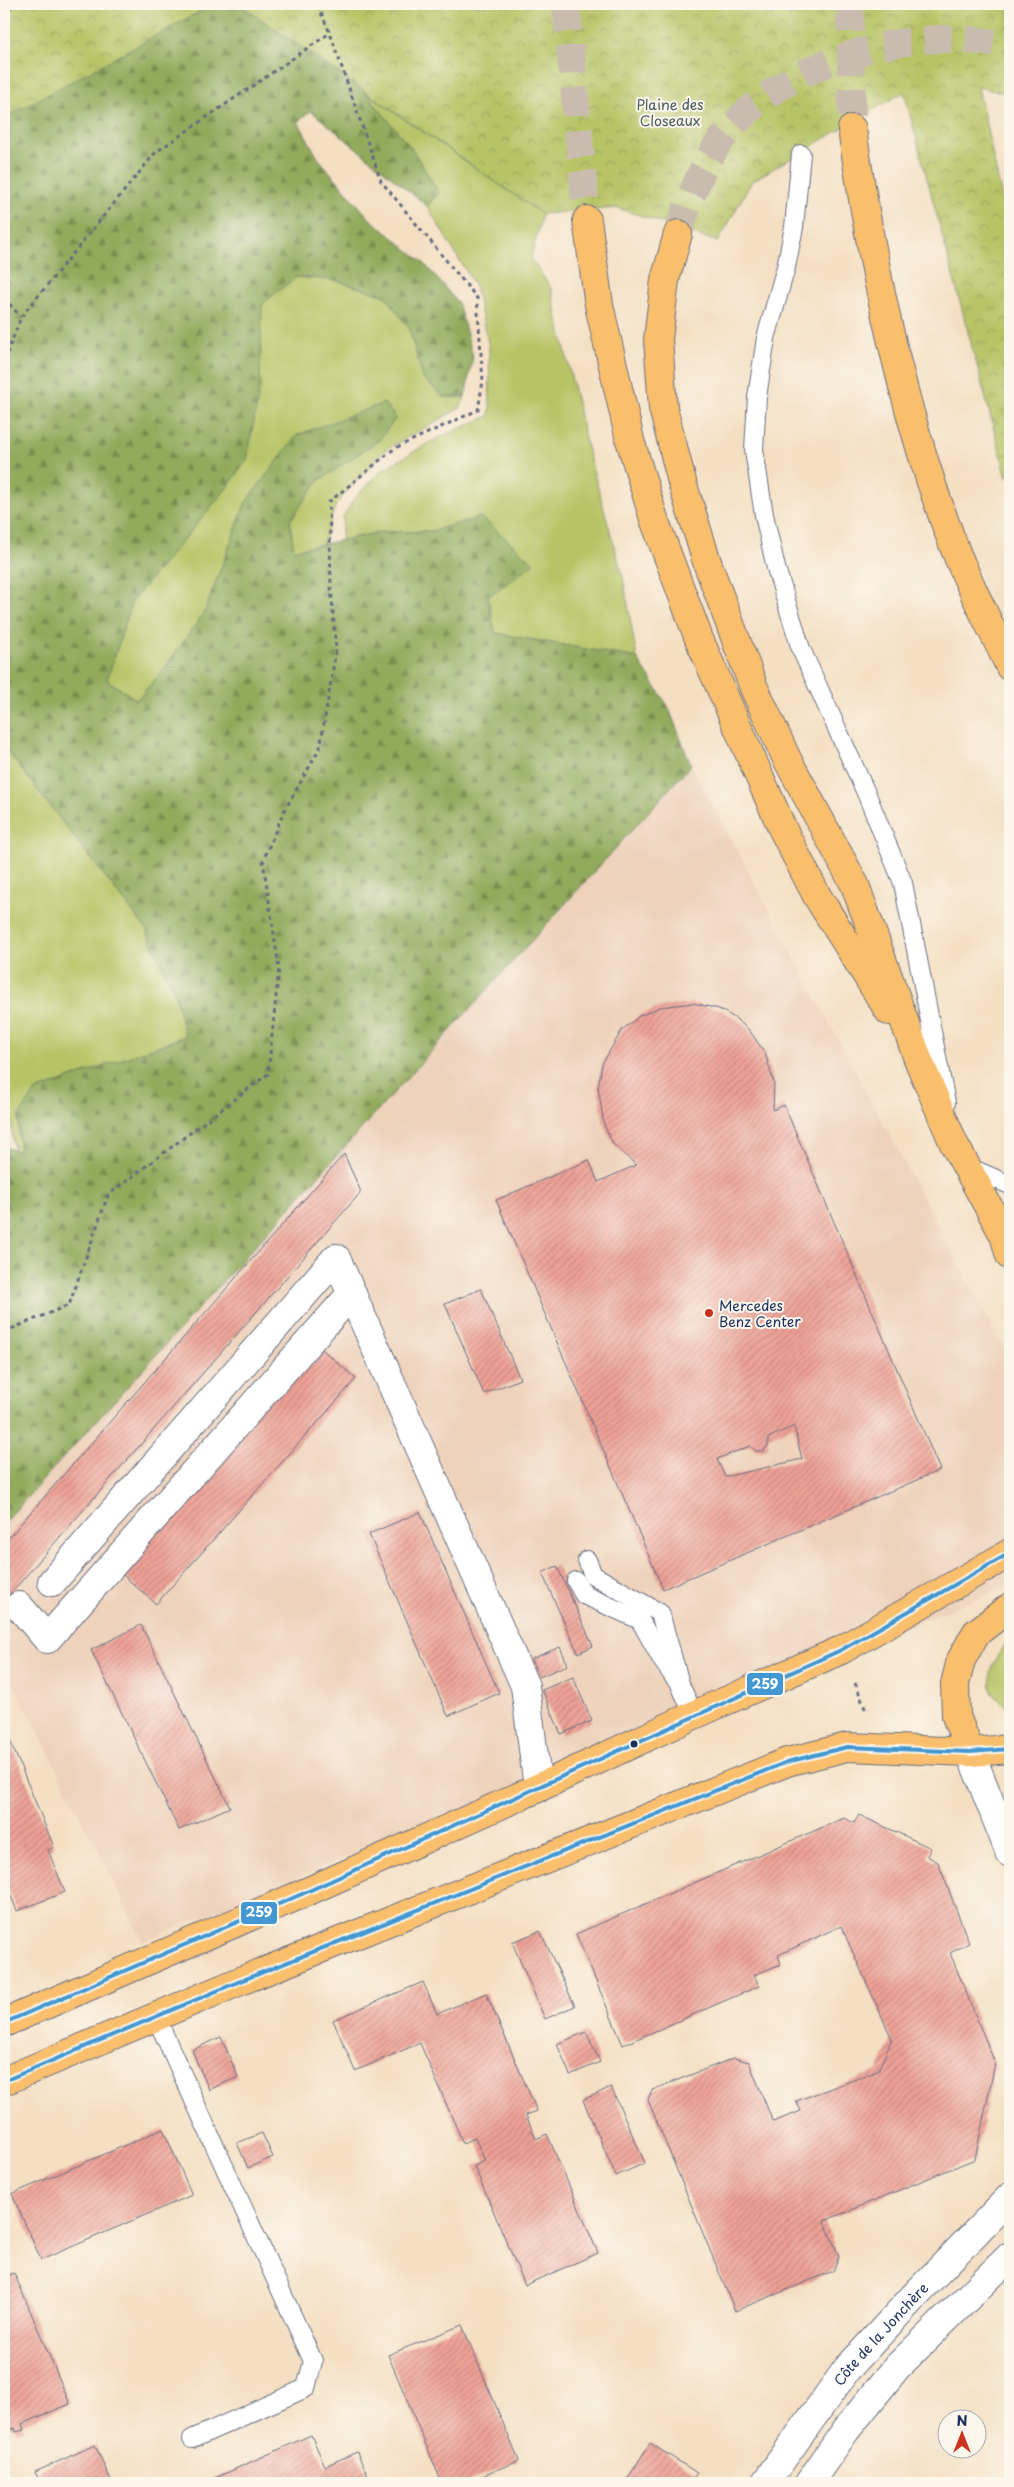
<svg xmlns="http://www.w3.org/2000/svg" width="1014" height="2487" font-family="'Playpen Sans',sans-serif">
  <defs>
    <pattern id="forest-firs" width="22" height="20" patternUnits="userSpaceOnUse" patternTransform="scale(1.25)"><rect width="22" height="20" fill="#91aa5b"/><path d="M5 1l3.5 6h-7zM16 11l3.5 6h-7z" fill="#768b4e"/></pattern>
    <pattern id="park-crowns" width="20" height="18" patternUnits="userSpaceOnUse" patternTransform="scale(1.25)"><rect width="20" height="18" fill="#b7c466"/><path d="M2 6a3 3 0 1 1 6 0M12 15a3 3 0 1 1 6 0" fill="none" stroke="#94a057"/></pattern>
    <pattern id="building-hatch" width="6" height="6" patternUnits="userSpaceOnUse" patternTransform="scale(1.25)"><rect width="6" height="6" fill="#efa296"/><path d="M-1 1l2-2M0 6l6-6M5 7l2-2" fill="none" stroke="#c1847e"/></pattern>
  </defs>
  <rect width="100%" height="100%" fill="#fbf7ec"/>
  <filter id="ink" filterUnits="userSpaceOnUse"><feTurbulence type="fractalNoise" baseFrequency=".02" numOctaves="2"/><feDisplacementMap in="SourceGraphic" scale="10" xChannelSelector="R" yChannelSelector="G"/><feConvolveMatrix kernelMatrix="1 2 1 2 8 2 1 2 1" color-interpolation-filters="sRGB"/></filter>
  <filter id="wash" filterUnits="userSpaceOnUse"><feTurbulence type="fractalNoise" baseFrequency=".0096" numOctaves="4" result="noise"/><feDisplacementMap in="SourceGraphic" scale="20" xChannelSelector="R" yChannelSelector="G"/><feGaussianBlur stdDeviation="1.12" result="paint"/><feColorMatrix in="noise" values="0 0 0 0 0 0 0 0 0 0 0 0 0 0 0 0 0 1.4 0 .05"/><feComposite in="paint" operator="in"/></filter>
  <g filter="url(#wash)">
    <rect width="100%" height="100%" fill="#f4dfc3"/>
    <polygon fill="#eed2bb" points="691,765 1010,1360 1010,1585 143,1941 4,1664 4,1523"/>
    <g fill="#b7c466" stroke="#697a62">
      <polygon points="365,92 542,214 531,259 551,288 589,456 623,577 637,658 495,633 487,597 481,517 432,531 381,532 341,540 343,517 353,500 383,469 438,438 489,416 490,406 489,347 475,286 427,206 439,193 412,149"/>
      <polygon points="296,277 335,280 386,296 409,328 423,378 443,397 465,397 460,408 385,450 336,504 323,544 293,550 290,521 317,482 379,440 246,502 205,611 164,669 137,700 107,680 132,601 226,489 247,460 262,304"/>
      <polygon points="4,747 146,929 175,994 185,1036 36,1091 19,1116 19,1152 14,1150 9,1107 4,1096"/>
      <path d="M1010 1638V1709L992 1694C987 1667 995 1660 1010 1638Z"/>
    </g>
    <polygon fill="url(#forest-firs)" stroke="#566c5c" points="210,6 242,6 365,92 412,149 439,193 427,206 311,111 298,121 318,158 370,219 424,263 458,303 473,356 465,397 443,397 423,378 409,328 386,296 335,280 296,277 262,304 260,386 247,460 226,489 132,601 107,680 137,700 164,669 205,611 246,502 297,435 384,403 396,418 379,440 317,482 290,521 294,550 381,532 432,531 481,517 534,563 488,597 495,633 637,658 668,706 691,765 4,1523 4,1146 19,1152 19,1116 36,1091 185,1036 175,994 146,929 4,747 4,118"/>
    <polygon fill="url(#park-crowns)" stroke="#697a62" points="4,4 1010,4 1010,94 978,87 1010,235 1010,465 1007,478 904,92 752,181 718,242 618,208 542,214 242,6 210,6 4,118"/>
    <g id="blocks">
      <g fill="url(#building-hatch)" fill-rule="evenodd">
        <path d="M693 1003 719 1009 735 1018 749 1030 765 1053 774 1083 773 1110 784 1105 940 1470 663 1589 496 1200 589 1160 598 1182 636 1165 613 1144 604 1125 598 1087 602 1064 622 1030 639 1016 660 1007ZM794 1426 802 1459 725 1477 717 1459 750 1446 756 1451H763L768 1446V1438Z"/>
        <polygon points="344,1154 361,1192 4,1601 4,1543"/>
        <polygon points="481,1289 520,1379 484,1394 445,1304"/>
        <polygon points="315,1343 356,1379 156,1604 115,1568"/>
        <polygon points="420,1512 499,1693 448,1716 369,1534"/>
        <polygon points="557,1566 593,1646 578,1653 542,1573"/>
        <polygon points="141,1625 230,1807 179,1830 91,1650"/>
        <polygon points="560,1647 568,1665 539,1677 531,1659"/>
        <polygon points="573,1677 592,1721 561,1734 542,1690"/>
        <polygon points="4,1726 54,1847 48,1850 65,1892 17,1911 4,1878 4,1868 8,1866 4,1855"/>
        <polygon points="859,1815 931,1848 927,1856 938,1862 969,1943 950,1953 995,2063 975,2159 824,2221 839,2256 833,2271 735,2311 648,2100 652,2090 734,2058 749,2062 773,2122 801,2111 796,2101 878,2071 892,2039 841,1926 778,1955 781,1964 754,1975 759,1986 623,2045 576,1934 844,1818 854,1823"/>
        <polygon points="540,1931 575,2006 545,2019 512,1942"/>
        <polygon points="423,1982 437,2014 486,1993 537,2111 526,2115 536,2139 547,2134 598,2253 525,2285 474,2166 485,2161 475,2138 463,2143 420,2043 355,2071 333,2020"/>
        <polygon points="586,2032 600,2062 570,2075 557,2044"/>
        <polygon points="221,2037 238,2077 209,2090 192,2050"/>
        <polygon points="611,2087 645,2163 616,2176 583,2100"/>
        <polygon points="163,2129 192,2195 41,2260 12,2194"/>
        <polygon points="262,2133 273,2157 248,2168 237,2143"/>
        <polygon points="14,2273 70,2404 22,2424 24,2430 16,2432 15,2428 10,2429 4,2413 4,2277"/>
        <polygon points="462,2325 519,2461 465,2483 442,2483 388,2355"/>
        <polygon points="311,2435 325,2466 357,2452 371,2483 204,2483"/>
        <polygon points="650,2443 697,2473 690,2483 625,2483"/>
        <polygon points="95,2445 112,2483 40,2483 35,2472"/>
      </g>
    </g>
  </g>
  <g filter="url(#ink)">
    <use href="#blocks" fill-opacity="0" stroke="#676d81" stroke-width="1"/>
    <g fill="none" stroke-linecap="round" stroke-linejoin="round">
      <g stroke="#c9bcaf" stroke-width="28" stroke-dasharray="28 14" stroke-linecap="butt">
        <polyline points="566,4 587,220"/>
        <polyline points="850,4 852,129"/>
        <path d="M678 234C688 204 698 174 716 147 762 79 858 42 938 39 962 38 987 42 1010 45"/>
      </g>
      <defs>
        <g id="service">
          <polyline points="801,154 794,227 786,267 766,338 757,397 754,450 764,515 776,568 801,649 867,795 903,883 946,1103"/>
          <polyline points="966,1166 1010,1185"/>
          <polyline points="587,1560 593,1575 660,1613 681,1687 694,1715"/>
          <polyline points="576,1581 584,1595 640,1620 662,1660 674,1677"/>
          <polyline points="156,2017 313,2361 306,2388 192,2439"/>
        </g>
        <g id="minor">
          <polyline points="52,1582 336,1258 525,1686 538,1788"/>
          <polyline points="19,1606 47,1639 352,1293"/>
        </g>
        <g id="tertiary">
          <polyline points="970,1752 1010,1853"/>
          <path id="s1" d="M765 2483 847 2369 917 2293 1010 2197"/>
          <polyline points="809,2483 846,2430 897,2367 1010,2256"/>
        </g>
        <g id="primary">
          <polyline points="970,1752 956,1716 955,1684 961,1660 976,1633 1010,1607"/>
          <polyline points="4,2023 302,1894 538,1788 694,1715 841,1650 1010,1553"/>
          <polyline points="4,2081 238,1982 787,1762 847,1747 970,1752 1010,1749"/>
        </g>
        <g id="motorway">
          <path d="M852 129C872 267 901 406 950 536 966 581 990 624 1010 667"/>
          <polyline points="587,220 599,305 630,440 654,519 699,639 783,830 817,896 889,1011"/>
          <polyline points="678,234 665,280 658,339 663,408 682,482 708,565 754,688 787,759 855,885 918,1059 954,1144 1004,1235 1010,1256"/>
        </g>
      </defs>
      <use href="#service" stroke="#676d81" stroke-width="20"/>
      <use href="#minor" stroke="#676d81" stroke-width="30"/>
      <use href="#tertiary" stroke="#676d81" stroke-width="30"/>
      <use href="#primary" stroke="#676d81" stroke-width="30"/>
      <use href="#motorway" stroke="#676d81" stroke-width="30"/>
      <g stroke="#676d81" stroke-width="3" stroke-dasharray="4 4" stroke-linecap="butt">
        <polyline points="4,16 13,4"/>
        <polyline points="4,298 21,317"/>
        <polyline points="4,361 21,317 156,152 330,33"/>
        <polyline points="4,1332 69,1305 108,1195 268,1074 279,968 263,861 283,813 320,748 336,650 331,587 329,502 395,448 478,410 483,381 477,298 381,181 330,33 317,4"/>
        <polyline points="855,1683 866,1711"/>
      </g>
      <use href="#service" stroke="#fff" stroke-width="18"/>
      <use href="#minor" stroke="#fff" stroke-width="28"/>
      <use href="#tertiary" stroke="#fff" stroke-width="28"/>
      <use href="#primary" stroke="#f9bf6d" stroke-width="28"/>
      <use href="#motorway" stroke="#f9bf6d" stroke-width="28"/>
      <defs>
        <g id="bus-1">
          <polyline points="4,2023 302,1894 841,1650 1010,1553"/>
          <polyline points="4,2081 238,1982 787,1762 847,1747 970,1752 1010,1749"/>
        </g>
      </defs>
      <use href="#bus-1" stroke="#fbf7ec" stroke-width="8"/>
      <use href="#bus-1" stroke="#4397d2" stroke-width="4"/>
    </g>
  </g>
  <circle fill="#c8321e" stroke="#fbf7ec" stroke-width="2" cx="709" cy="1313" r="5"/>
  <circle fill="#1b2f5e" stroke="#fbf7ec" stroke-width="2" cx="634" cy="1744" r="4.5"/>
  <g text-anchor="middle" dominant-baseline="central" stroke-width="4" stroke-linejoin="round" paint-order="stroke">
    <g font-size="14" fill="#4a5c60" stroke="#fbf7ec">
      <text x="670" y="104">Plaine des<tspan x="670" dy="16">Closeaux</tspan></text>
    </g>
    <g font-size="14" fill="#1b2f5e" stroke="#fbf7ec" text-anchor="start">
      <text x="719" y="1305">Mercedes<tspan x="719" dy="16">Benz Center</tspan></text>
    </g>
    <g font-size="14" fill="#1b2f5e" stroke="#fbf7ec">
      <text stroke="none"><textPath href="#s1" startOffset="189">Côte de la Jonchère</textPath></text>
    </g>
  </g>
  <g stroke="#fbf7ec" stroke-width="2">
    <rect x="746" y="1672" width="38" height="24" rx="5" fill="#4397d2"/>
    <rect x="240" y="1901" width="38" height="24" rx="5" fill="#4397d2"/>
  </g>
  <g font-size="14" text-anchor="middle" font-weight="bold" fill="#fff">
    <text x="765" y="1689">259</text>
    <text x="259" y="1917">259</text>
  </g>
  <rect width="1014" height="2487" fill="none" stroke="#fbf7ec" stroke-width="20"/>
  <g transform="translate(962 2434)"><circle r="24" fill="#fbf7ec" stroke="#a1a7b3"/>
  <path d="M0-4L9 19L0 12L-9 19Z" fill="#c8321e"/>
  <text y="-8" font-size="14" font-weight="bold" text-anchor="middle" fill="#1b2f5e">N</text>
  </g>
</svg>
